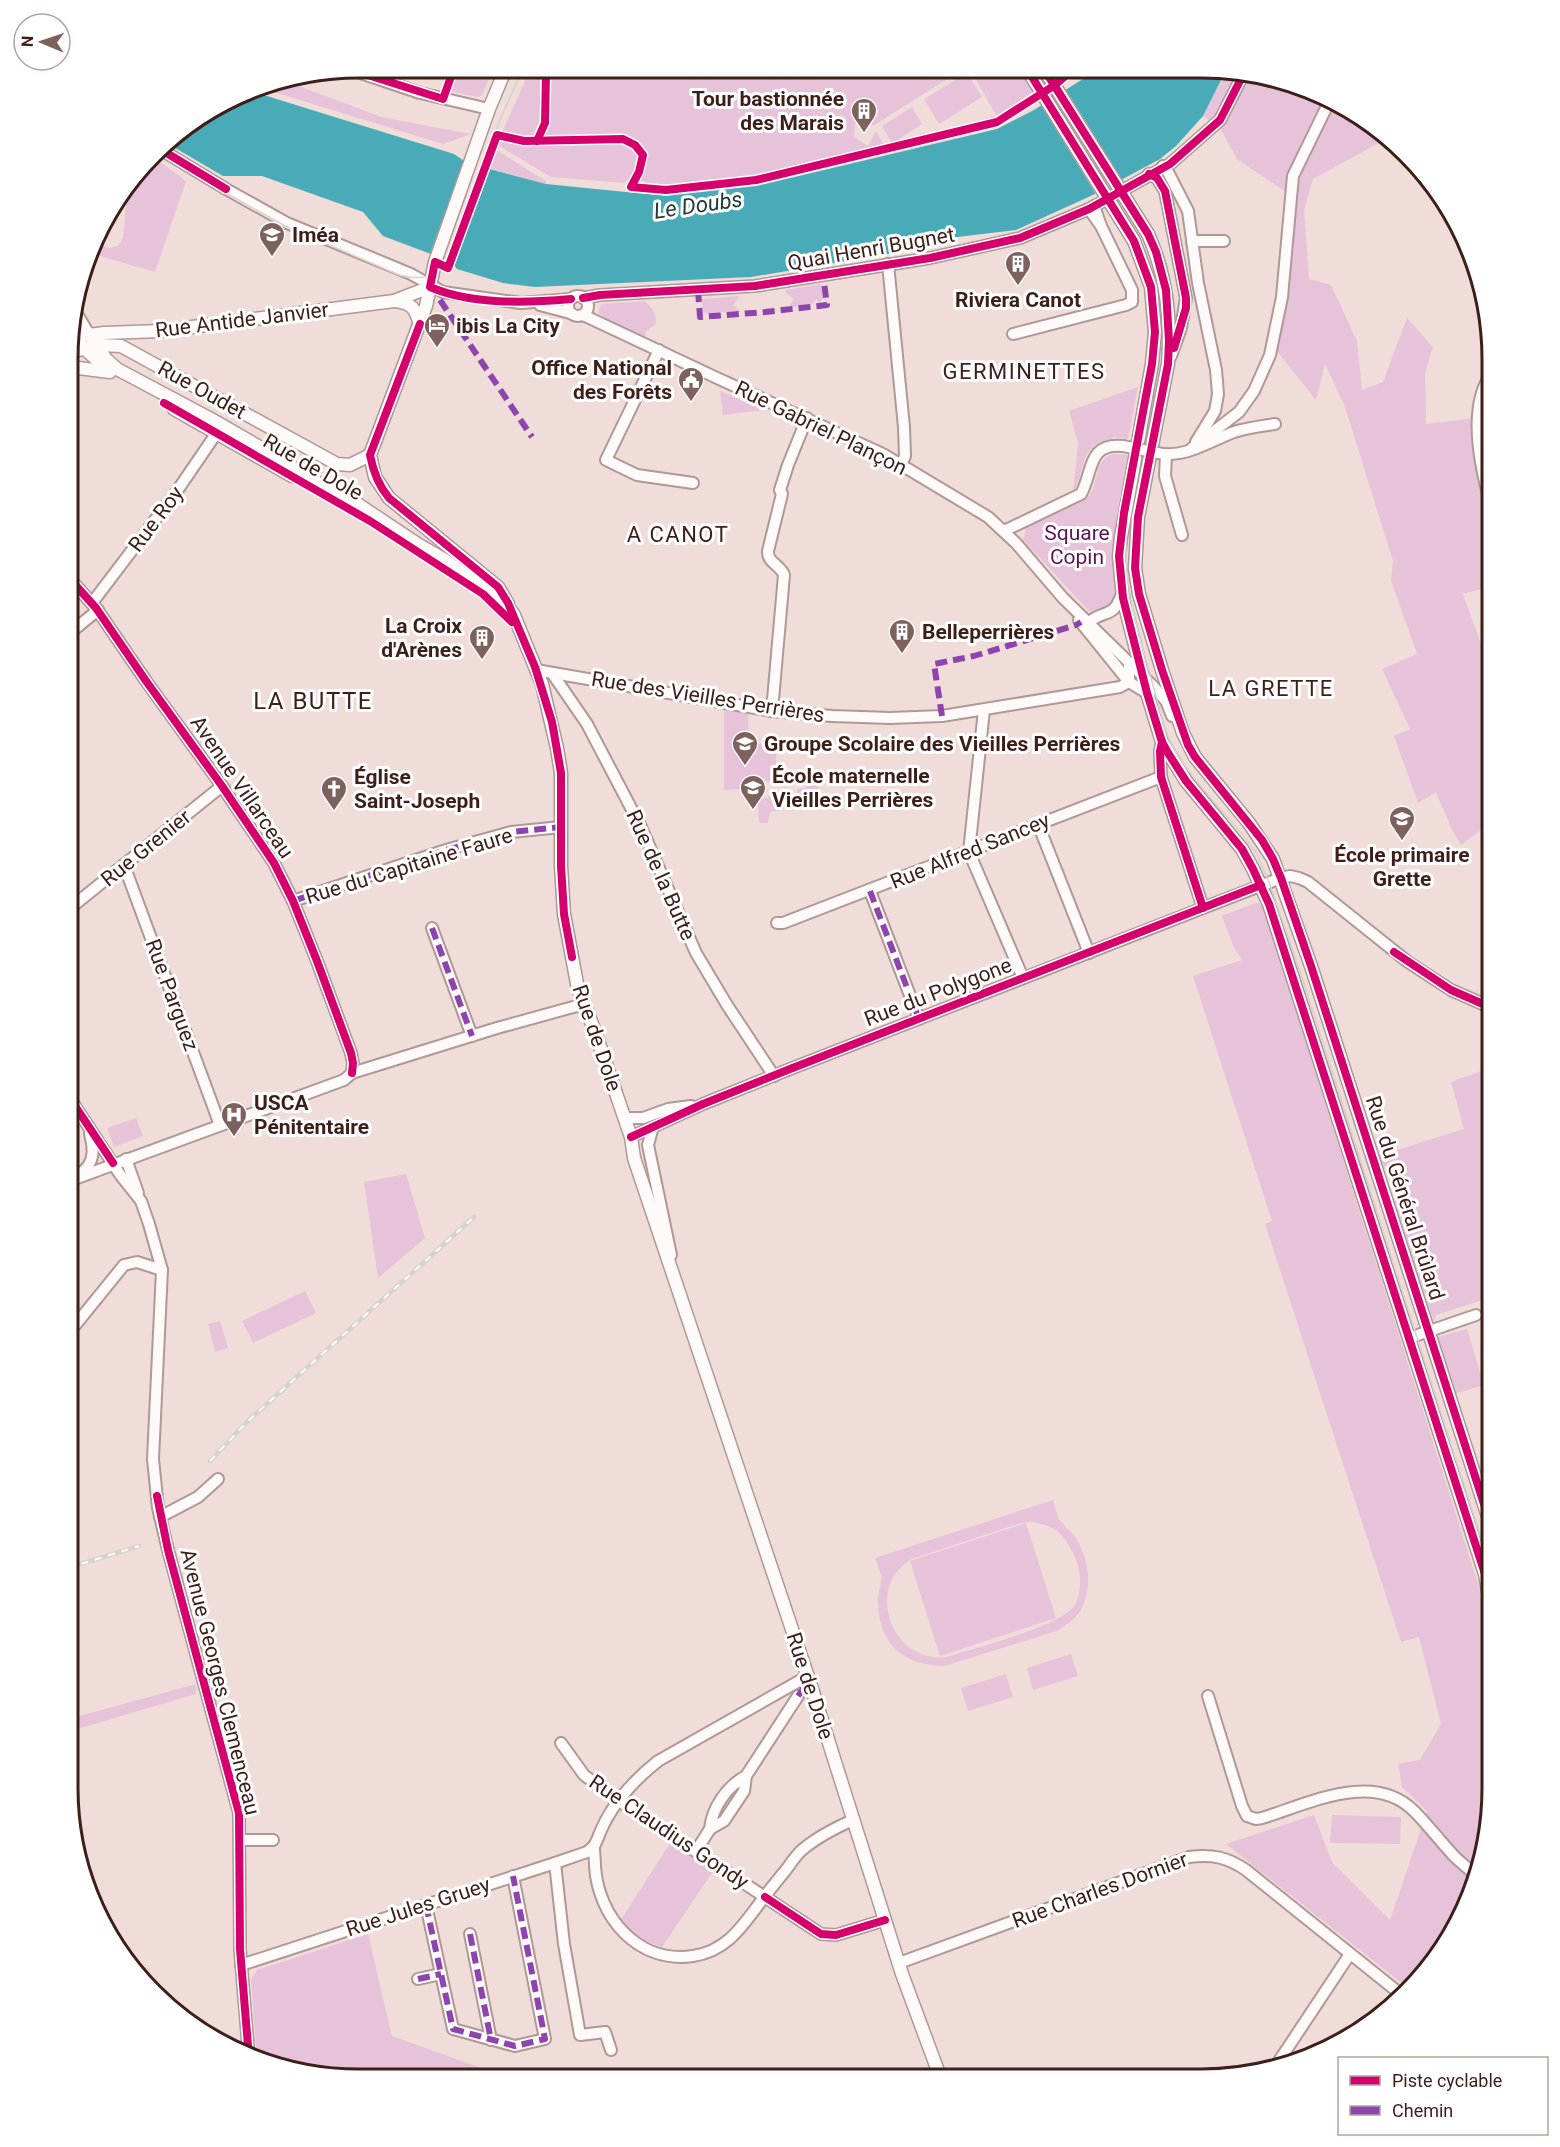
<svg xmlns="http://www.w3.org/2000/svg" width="1560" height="2147" font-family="Roboto,sans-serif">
  <rect width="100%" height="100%" fill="#f0ddda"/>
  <g fill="#e6c3d9" fill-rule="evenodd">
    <polygon points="459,68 494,68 482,95 478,97 449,91"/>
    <path d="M531 68 963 69 873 126 868 119 859 120V122L855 124 854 137 868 146 876 131 884 145 892 143 882 126 912 107 922 124 893 143 977 122 996 115 970 69 1068 70C1045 92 1015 112 985 124 934 136 674 206 642 181 638 157 658 152 625 137V142L634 147 640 155C640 164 631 180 623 183L551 177 499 146 501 140 499 139Z"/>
    <path d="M1226 70C1246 70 1295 82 1313 90 1334 99 1373 122 1388 138L1313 179 1304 210 1309 279 1331 285 1357 341 1362 390 1383 382 1407 318 1433 347 1425 372 1426 424 1483 417 1492 377V586L1463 594 1492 674V748L1489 747 1481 754 1492 785V822L1461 845 1451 828 1436 792 1418 803 1394 736 1410 729 1382 669 1417 654 1391 581 1393 561 1345 407 1325 364 1316 400 1276 350 1296 199 1237 159 1219 126 1203 116Z"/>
    <polygon points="967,73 982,97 939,124 924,99"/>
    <polygon points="283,80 381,117 471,134 443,144 257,87 265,83"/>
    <polygon points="495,149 546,181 546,184 488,168"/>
    <polygon points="156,159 186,181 155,272 93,254 97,242 109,248 118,246 123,238 126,204"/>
    <polygon points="821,284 823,299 820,303 816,299 812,304 788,308 794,299 785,292 786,290"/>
    <polygon points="740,296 733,305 741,312 733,311 706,314 703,311 702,299"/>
    <path d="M645 301C653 309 658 314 655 325L646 331 645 337 612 322 598 313 601 304Z"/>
    <path d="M1138 387 1128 439 1113 437 1112 439C1077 445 1087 470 1073 493L1078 443 1069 411Z"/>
    <polygon points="720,391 765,410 723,415"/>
    <path d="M1113 454 1129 455C1122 488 1114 522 1113 556 1112 568 1118 588 1115 598 1112 608 1099 614 1089 611L1023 540 1026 528 1029 526 1086 499C1102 484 1089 464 1113 454Z"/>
    <polygon points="724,707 748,712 749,744 776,743 776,777 778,781 748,782 742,789 724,790"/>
    <polygon points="805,770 812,772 818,781 819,800 816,804 770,812 768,823 759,823 758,799 768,798 772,794 772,790 779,790 779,795 797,795 797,789 806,788"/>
    <polygon points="1255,903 1259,903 1263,907 1479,1587 1484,1619 1489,1769 1492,1788 1492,1808 1483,1852 1480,1853 1467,1902 1443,1950 1409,1989 1226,1844 1314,1815 1332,1862 1390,1920 1427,1811 1402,1787 1398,1764 1420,1760 1441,1724 1419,1637 1401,1642 1265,1224 1272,1221 1193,976 1242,960 1234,948 1222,916"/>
    <polygon points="1481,1071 1492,1106 1492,1297 1436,1315 1434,1322 1393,1198 1397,1197 1393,1184 1396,1182 1394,1177 1391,1177 1388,1166 1383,1167 1379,1154 1384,1154 1464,1129 1451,1082"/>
    <polygon points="136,1118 143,1136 114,1147 107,1128"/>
    <polygon points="406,1174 425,1238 378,1278 364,1182"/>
    <polygon points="305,1291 316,1313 253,1343 242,1321"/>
    <polygon points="220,1321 228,1348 215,1352 208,1324"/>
    <polygon points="1467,1329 1484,1385 1455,1394 1438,1337"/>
    <path d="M1053 1500C1055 1506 1056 1514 1059 1519 1063 1526 1073 1531 1077 1540 1091 1564 1094 1599 1073 1620 1068 1624 1062 1627 1057 1631L944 1666C904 1665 880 1646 878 1604 877 1595 882 1585 881 1576 880 1570 877 1564 875 1558ZM1031 1522C1055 1525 1065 1535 1075 1557 1081 1571 1083 1593 1074 1606 1059 1627 974 1648 946 1657 891 1664 864 1586 912 1559L1021 1523Z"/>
    <polygon points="1026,1523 1056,1618 940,1656 910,1561"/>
    <polygon points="1071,1654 1078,1676 1033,1690 1027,1668"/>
    <polygon points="1006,1674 1013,1697 968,1711 961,1688"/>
    <polygon points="196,1684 196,1694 74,1730 68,1743 68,1718 69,1719"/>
    <polygon points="1332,1815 1401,1817 1400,1844 1330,1843"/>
    <polygon points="671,1842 714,1870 662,1947 641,1939 620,1921"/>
    <polygon points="368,1934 392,2036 509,2078 321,2077 257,2060 251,1980 257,1970"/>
  </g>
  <polygon fill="#49abb8" points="1097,70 1226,70 1203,116 1176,146 1160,159 1095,194 1016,230 949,238 936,246 751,277 535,287 503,283 457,269 452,262 383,236 363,212 262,176 223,176 165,142 251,91 454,154 467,163 546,184 666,196 757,186 997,129 1034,110"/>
  <g fill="#f0ddda">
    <polygon points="1064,87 1123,181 1097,196 1040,103"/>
    <polygon points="465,158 489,165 451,267 450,264 429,257"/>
  </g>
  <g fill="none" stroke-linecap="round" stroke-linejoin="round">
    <defs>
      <g id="minor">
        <polyline points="349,69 420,93 489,109"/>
        <polyline points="160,149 226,189 287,223 411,274 443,292 521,303 571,299"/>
        <polyline points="1163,166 1169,174 1188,211 1198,283 1216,370 1218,394 1215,411 1196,442"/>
        <polyline points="1149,174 1157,178 1165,191 1186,298 1181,328 1171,356"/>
        <polyline points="1089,209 1101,226 1094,206"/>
        <polyline points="1192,241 1224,241"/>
        <polyline points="888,264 904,427 905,456 901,465"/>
        <circle cx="578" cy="306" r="10"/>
        <polyline points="583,298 600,295 755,286 930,258 1020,238 1089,209 1170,164 1220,120 1245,71"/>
        <polyline points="540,305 570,313"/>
        <polyline points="74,309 89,334"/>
        <polyline points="583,315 717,378 883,454 988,517 1016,543 1063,598 1153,686 1166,701 1172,716"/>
        <polyline points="1013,334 1126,305 1132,302 1132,290 1101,226"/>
        <polyline points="659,350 606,460 637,475 693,483"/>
        <polyline points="1191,449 1239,412 1254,391 1270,355 1282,297 1293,176 1330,100"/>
        <path d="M1158 453C1184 459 1210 441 1234 432 1246 428 1262 426 1275 424"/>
        <polyline points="1166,455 1165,476 1182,535"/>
        <path d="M1492 508C1481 471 1466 407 1492 373"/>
        <path d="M1004 531 1081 494C1093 473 1087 442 1123 446"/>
        <polyline points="70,579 96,608 146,681 222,786 274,863 293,901 317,961 351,1053 353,1063 352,1073"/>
        <polyline points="92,603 177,491 220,428"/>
        <polyline points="1079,620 1129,682 1147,693"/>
        <path d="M1089 622C1105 609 1114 619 1122 593"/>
        <polyline points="70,633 98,610"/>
        <polyline points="536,670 772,711 832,716 890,718 942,716 1120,687 1129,682 1129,664"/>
        <polyline points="552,673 587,724 641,827 696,953 727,1005 774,1076"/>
        <polyline points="984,710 969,852 1023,978"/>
        <path d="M772 711 784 575C781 565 767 563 768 551L782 494 780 490 788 465 807 418"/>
        <polyline points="1162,742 1160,751 1161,777 1203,908"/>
        <polyline points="1038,824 1089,953"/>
        <polyline points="124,865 220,1125"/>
        <polyline points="870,891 919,1019"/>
        <polyline points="293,901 446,850 511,832 561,827"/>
        <polyline points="69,909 222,786"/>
        <polyline points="777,923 783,923 1161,777"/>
        <polyline points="432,928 472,1036"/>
        <polyline points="69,1097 121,1176 141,1201 149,1224 162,1270 153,1459 158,1508 168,1550 239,1813 240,1949 249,2058"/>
        <polyline points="624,1118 643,1118 668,1109 691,1106"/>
        <polyline points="653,1127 648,1145 671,1255"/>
        <polyline points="631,1137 703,1104 790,1069 1239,894 1281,878 1290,876 1299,878 1308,882 1408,962 1451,990 1492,1008"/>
        <polyline points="126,1159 138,1193"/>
        <path d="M81 1173C95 1163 94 1149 90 1134"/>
        <polyline points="69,1181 344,1080 352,1073 497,1028 584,1004"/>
        <polyline points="68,1334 124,1265 137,1262 162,1270"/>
        <polyline points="1409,1338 1476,1315"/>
        <polyline points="160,1517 198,1497 218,1479"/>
        <path d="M808 1676 658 1761C633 1781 611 1804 599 1835 598 1839 595 1843 594 1847 594 1853 595 1860 595 1866 598 1917 638 1964 693 1956 726 1951 741 1928 759 1904 767 1893 776 1882 785 1871 790 1865 795 1856 802 1850 817 1837 835 1828 853 1820"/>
        <path d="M1208 1696 1242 1806 1247 1816 1256 1819 1262 1818C1308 1804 1373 1770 1414 1811 1428 1825 1440 1841 1454 1856 1461 1863 1470 1870 1478 1877"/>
        <polyline points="561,1743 584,1775 613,1797 821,1934 836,1935 885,1920"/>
        <path d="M710 1829C712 1808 727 1786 746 1776"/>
        <polyline points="240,1840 273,1840"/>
        <polyline points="696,1851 710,1829 724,1821 744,1791 746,1776 798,1696"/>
        <polyline points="555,1863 564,1944 580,2035 605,2032 611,2050"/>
        <polyline points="426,1905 453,2029 515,2046 545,2039 513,1876"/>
        <polyline points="470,1934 491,2040"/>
        <path d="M899 1963 1189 1857C1212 1854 1227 1857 1246 1870L1403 1996"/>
        <polyline points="241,1965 555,1863 587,1852 594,1846"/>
        <polyline points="418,1979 441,1974"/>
        <polyline points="1279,2061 1350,1954"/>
      </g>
      <g id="major">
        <polyline points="506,68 489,109 435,262 426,306 370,455 375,477 389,498 498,587 508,604"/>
        <path d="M1148 234C1167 277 1171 318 1168 364L1138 517 1135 568 1139 594 1162 670 1183 733 1195 757 1249 823 1273 859 1311 966 1492 1529"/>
        <polyline points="1134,241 1151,287 1155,332 1152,364 1121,537 1119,556 1123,598 1147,693 1162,742 1186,781 1242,849 1253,869 1269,904 1485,1574 1492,1616"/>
        <path d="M395 301C412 303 415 308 420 324"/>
        <polyline points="89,334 106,359 117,369 211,419 275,456 314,481 350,499 419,545 445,560 509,608 514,615 542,684 557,748 561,773 561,866 564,914 578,989 594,1029 631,1137 634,1158 812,1689 902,1974 941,2079"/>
        <polyline points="82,336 104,333 161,331 394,301 430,287"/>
        <polyline points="73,338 108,370"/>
        <polyline points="70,352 101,345 121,346 337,464 350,465 370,455"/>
        <polyline points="70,367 110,372"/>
        <polyline points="174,409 292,476"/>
      </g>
    </defs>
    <use href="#minor" stroke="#af9895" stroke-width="14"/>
    <use href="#major" stroke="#af9895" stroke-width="15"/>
    <use href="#minor" stroke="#fdfaf9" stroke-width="10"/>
    <use href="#major" stroke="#fdfaf9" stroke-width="12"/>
    <g stroke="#d7d1d0" stroke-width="1.5">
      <path d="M1032 69 1137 239C1180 335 1140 419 1128 515 1120 579 1136 624 1153 685 1160 709 1164 735 1179 757 1198 787 1225 813 1248 841L1257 854 1269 882 1304 983 1492 1573"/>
      <path d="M157 151 208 183 285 226 399 275C416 279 432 280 444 266L492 138 523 68"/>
    </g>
    <defs>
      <g id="rail">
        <polyline points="210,1461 248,1421 474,1217"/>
        <polyline points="68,1568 139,1546"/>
      </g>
    </defs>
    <use href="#rail" stroke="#d7d1d0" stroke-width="4.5"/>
    <use href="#rail" stroke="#fff" stroke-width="2" stroke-dasharray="7" stroke-linecap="butt"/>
    <defs>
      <polyline id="minor-bridge" points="1123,446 1158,453"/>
      <g id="major-bridge">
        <polyline points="1027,69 1134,241"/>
        <polyline points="1044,69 1148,234"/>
      </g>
    </defs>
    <use href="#minor-bridge" stroke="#af9895" stroke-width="14" stroke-linecap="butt"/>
    <use href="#major-bridge" stroke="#af9895" stroke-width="15" stroke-linecap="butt"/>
    <use href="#minor-bridge" stroke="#fdfaf9" stroke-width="10"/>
    <use href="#major-bridge" stroke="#fdfaf9" stroke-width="12"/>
    <g stroke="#8e44ad" stroke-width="6" stroke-dasharray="12 6" stroke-linecap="butt">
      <polyline points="698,290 700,317 765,312 827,305 823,275"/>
      <polyline points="440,300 532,437"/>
      <polyline points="70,336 73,338"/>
      <polyline points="942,716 934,664 974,656 1076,625 1081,622"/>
      <polyline points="870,891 919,1019"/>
      <polyline points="293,901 446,850 511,832 561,827"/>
      <polyline points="432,928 472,1036"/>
      <polyline points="798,1696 809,1681"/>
      <polyline points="426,1905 453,2029 515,2046 545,2039 513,1876"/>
      <polyline points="470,1934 491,2040"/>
      <polyline points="418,1979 441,1974"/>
    </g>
    <defs>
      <g id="cycleway">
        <polyline points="349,69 443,99 454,68"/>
        <polyline points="1027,69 1134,241 1151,287 1155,332 1152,364 1124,513 1119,556 1123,598 1147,693 1162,742 1168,753 1186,781 1242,849 1253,869 1269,904 1485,1574 1492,1616"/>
        <polyline points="1044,69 1148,234 1156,252 1166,290 1169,341 1168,364 1138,517 1135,568 1139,594 1162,670 1188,745 1195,757 1262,840 1273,859 1281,878 1311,966 1492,1529"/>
        <polyline points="537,141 545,123 546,74 543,68"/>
        <polyline points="160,149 226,189"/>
        <polyline points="1149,174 1157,178 1165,191 1186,298 1186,308 1174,348"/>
        <polyline points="583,298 600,295 755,286 930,258 1020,238 1089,209 1170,164 1220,120 1245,71"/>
        <path d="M571 299C526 303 472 305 430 287L435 262 448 268 497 135 524 141 623 139 635 145 643 155 639 172 631 187 666 190 756 180 997 122 1055 85 1072 70"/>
        <path d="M420 324 370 455C373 471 378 485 389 498L498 587 508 603 535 667 552 722 561 773V866L564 914 572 957"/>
        <polyline points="164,403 370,521 483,594 512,622"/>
        <polyline points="70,579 96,608 146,681 222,786 274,863 293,901 317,961 351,1053 353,1063 352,1073"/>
        <polyline points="1162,742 1160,751 1161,777 1203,908"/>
        <polyline points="1394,952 1451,990 1492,1008"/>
        <polyline points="69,1097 113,1163"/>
        <polyline points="631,1137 703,1104 790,1069 1261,885"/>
        <polyline points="157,1496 168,1550 239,1813 240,1949 249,2058"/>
        <polyline points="765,1897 821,1934 836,1935 885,1920"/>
      </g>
    </defs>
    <use href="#cycleway" stroke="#fff" stroke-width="11"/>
    <use href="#cycleway" stroke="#d6006c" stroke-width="8"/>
  </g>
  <defs>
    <symbol id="building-pin" viewBox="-11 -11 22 30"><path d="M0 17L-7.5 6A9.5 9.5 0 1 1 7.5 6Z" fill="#7c615d" stroke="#fff"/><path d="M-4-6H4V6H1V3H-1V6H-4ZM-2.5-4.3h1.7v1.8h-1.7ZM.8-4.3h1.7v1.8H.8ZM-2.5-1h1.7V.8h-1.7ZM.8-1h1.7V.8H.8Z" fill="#fff"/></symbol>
    <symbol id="university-pin" viewBox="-11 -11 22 30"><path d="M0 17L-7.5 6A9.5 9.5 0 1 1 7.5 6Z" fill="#7c615d" stroke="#fff"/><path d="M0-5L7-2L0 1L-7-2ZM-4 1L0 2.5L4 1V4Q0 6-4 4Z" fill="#fff"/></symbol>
    <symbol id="hotel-pin" viewBox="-11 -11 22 30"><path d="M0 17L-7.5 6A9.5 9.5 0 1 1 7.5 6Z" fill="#7c615d" stroke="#fff"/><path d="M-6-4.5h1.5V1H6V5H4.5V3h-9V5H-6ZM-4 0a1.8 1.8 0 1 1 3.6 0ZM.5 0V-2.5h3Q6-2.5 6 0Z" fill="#fff"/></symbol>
    <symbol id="civic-pin" viewBox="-11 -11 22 30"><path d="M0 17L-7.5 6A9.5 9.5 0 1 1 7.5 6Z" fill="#7c615d" stroke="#fff"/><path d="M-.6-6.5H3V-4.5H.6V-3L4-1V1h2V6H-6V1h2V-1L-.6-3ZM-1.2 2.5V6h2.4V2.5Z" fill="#fff"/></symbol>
    <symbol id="school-pin" viewBox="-11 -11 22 30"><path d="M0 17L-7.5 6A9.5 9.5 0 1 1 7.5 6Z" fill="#7c615d" stroke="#fff"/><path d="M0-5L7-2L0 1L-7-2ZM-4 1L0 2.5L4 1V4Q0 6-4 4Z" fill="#fff"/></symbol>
    <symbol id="church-pin" viewBox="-11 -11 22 30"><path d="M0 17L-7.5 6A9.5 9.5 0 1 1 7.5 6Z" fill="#7c615d" stroke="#fff"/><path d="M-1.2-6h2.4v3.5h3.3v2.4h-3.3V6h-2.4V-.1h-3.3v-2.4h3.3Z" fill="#fff"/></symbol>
    <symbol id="hospital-pin" viewBox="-11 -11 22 30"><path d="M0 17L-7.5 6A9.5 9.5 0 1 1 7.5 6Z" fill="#7c615d" stroke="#fff"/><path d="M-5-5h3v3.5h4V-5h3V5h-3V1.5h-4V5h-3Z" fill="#fff"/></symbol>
  </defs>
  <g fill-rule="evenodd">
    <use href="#building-pin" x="849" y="96" width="30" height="40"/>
    <use href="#university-pin" x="257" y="220" width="30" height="40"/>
    <use href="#building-pin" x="1003" y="249" width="30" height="40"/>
    <use href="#hotel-pin" x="422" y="311" width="30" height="40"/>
    <use href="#civic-pin" x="676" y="365" width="30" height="40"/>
    <use href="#building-pin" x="887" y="617" width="30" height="40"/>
    <use href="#building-pin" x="467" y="623" width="30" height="40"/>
    <use href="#school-pin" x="730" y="729" width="30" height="40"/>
    <use href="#school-pin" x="738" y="773" width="30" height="40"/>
    <use href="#church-pin" x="319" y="774" width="30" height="40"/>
    <use href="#school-pin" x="1387" y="804" width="30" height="40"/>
    <use href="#hospital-pin" x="219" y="1100" width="30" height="40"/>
  </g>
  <g text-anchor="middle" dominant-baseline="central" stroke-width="6" stroke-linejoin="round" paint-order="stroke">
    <g font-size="21" font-weight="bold" fill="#3d1e19" stroke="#fff" text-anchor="start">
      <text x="844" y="99" text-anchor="end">Tour bastionnée<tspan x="844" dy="24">des Marais</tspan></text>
      <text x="292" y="235">Iméa</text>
      <text x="1018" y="300" text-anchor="middle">Riviera Canot</text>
      <text x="456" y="326">ibis La City</text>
      <text x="672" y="368" text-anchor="end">Office National<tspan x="672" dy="24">des Forêts</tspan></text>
      <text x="462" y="626" text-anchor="end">La Croix<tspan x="462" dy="24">d'Arènes</tspan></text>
      <text x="922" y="632">Belleperrières</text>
      <text x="764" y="744">Groupe Scolaire des Vieilles Perrières</text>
      <text x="772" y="776">École maternelle<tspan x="772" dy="24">Vieilles Perrières</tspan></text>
      <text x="354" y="777">Église<tspan x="354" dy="24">Saint-Joseph</tspan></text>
      <text x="1402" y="855" text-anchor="middle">École primaire<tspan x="1402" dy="24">Grette</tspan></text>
      <text x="254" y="1103">USCA<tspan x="254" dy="24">Pénitentaire</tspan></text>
    </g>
    <g font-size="21" fill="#3d1e19" stroke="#fff">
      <text transform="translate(871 249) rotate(-10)">Quai Henri Bugnet</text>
      <text transform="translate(242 320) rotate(-7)">Rue Antide Janvier</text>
      <text transform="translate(202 390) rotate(29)">Rue Oudet</text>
      <text transform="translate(821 428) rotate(26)">Rue Gabriel Plançon</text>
      <text transform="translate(313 467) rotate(30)">Rue de Dole</text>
      <text transform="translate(156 519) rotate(-53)">Rue Roy</text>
      <text transform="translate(708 697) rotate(9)">Rue des Vieilles Perrières</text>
      <text transform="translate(242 787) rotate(56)">Avenue Villarceau</text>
      <text transform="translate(146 848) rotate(-39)">Rue Grenier</text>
      <text transform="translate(970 851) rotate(-22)">Rue Alfred Sancey</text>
      <text transform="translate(409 866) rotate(-17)">Rue du Capitaine Faure</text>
      <text transform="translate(661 875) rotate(66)">Rue de la Butte</text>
      <text transform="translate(938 992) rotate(-21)">Rue du Polygone</text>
      <text transform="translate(172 995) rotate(70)">Rue Parguez</text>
      <text transform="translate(597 1038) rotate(71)">Rue de Dole</text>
      <text transform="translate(1405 1198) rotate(72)">Rue du Général Brûlard</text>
      <text transform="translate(220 1682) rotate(76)">Avenue Georges Clemenceau</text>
      <text transform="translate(810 1686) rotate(72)">Rue de Dole</text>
      <text transform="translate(669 1832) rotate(34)">Rue Claudius Gondy</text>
      <text transform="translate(1100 1890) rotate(-20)">Rue Charles Dornier</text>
      <text transform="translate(418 1907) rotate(-18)">Rue Jules Gruey</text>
    </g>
    <g font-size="21" fill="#5b1457" stroke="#fff">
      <text x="1077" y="533">Square<tspan x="1077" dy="24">Copin</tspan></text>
    </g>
    <g font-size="22" font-style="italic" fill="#20393e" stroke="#fff">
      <text transform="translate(698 205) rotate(-8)">Le Doubs</text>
    </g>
    <g font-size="22" letter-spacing="1.5" fill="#3d1e19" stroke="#fff">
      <text x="1024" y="371">GERMINETTES</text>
      <text x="678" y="534">A CANOT</text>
      <text x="1271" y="688">LA GRETTE</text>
    </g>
    <g font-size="24" letter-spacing="1.5" fill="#3d1e19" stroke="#fff">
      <text x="313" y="701">LA BUTTE</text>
    </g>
  </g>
  <path d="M0 0H1560V2147H0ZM359 78H1201A281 281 0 0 1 1482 359V1788A281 281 0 0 1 1201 2069H359A281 281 0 0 1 78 1788V359A281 281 0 0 1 359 78Z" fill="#fff" fill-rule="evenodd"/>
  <path fill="none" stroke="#3d1e19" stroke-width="3" d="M359 78H1201A281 281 0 0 1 1482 359V1788A281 281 0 0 1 1201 2069H359A281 281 0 0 1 78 1788V359A281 281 0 0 1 359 78Z"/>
  <rect x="1338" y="2057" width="210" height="78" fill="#ffffff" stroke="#b1a5a3" stroke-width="1.5"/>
  <rect x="1350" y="2076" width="30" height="9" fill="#d6006c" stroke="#b1a5a3" stroke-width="1.5"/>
  <text x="1392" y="2087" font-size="18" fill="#3d1e19">Piste cyclable</text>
  <rect x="1350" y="2106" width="30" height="9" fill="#8e44ad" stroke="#b1a5a3" stroke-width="1.5"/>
  <text x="1392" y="2117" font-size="18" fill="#3d1e19">Chemin</text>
  <g transform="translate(42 42) rotate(272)"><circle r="28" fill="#ffffff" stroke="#b1a5a3" stroke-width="1.5"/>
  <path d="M0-4.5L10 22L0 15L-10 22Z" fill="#7c615d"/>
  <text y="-9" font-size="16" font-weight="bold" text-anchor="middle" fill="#3d1e19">N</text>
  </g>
</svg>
